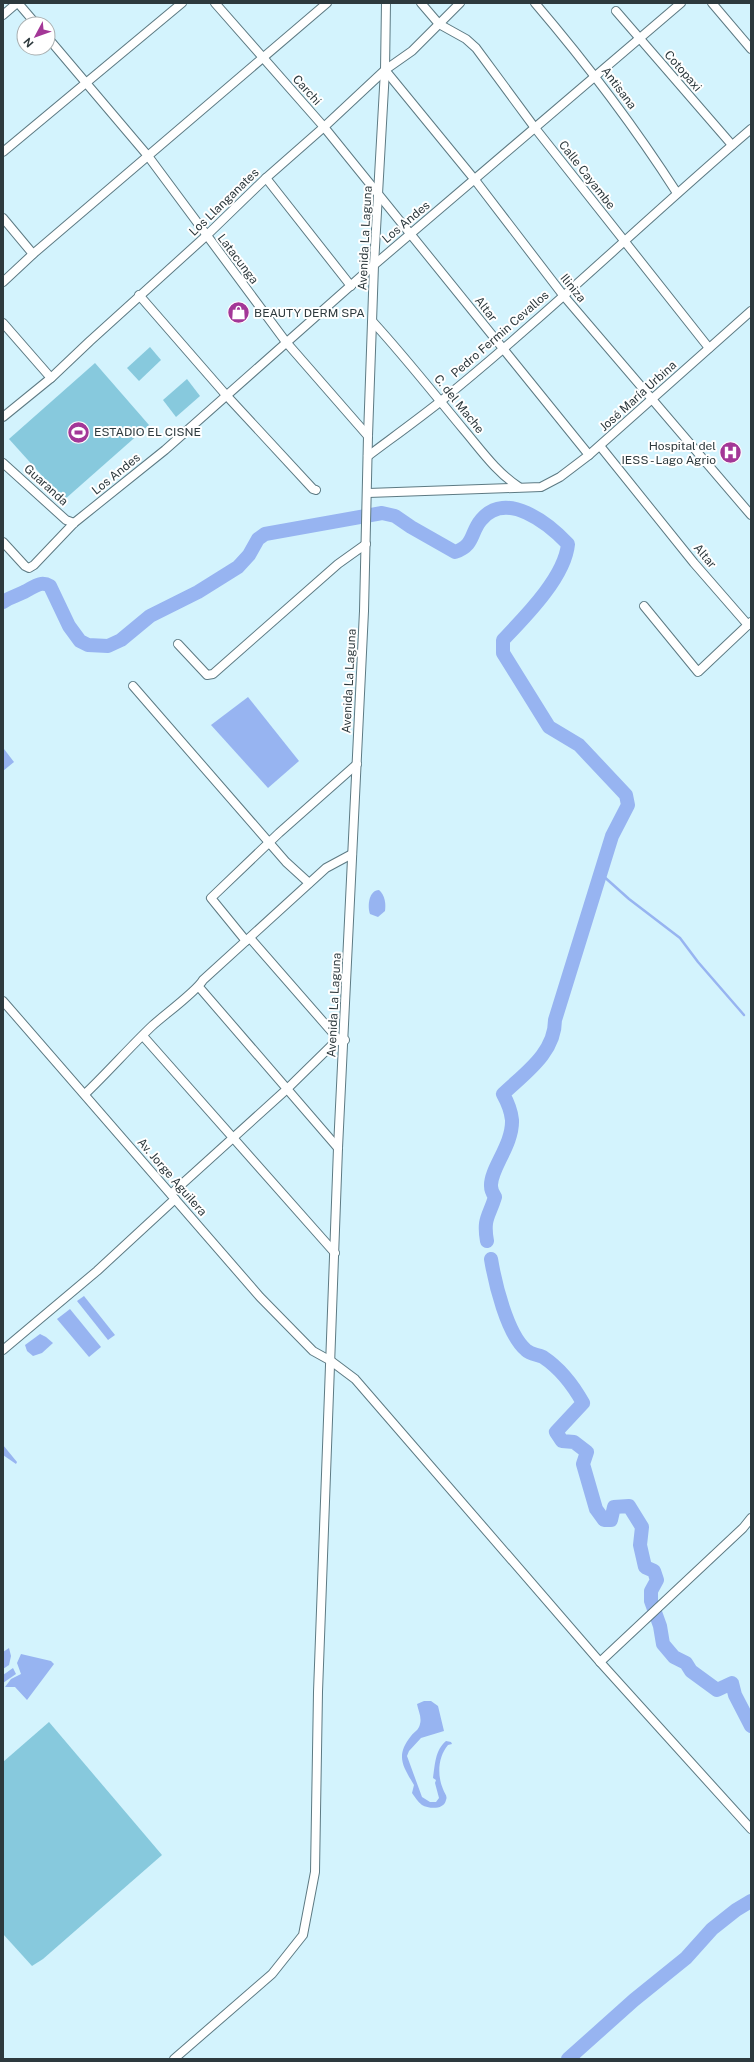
<svg xmlns="http://www.w3.org/2000/svg" width="754" height="2062" font-family="'Public Sans',sans-serif">
  <rect width="100%" height="100%" fill="#d3f3fd"/>
  <g fill="#87c9dd">
    <polygon points="150,347 161,360 139,381 127,368"/>
    <polygon points="95,363 149,425 64,500 9,439"/>
    <polygon points="187,379 200,396 176,417 163,400"/>
    <polygon points="49,1722 162,1855 43,1959 32,1966 3,1934 3,1762"/>
  </g>
  <g fill="#97b4f1">
    <polygon points="248,697 299,761 268,788 211,725"/>
    <polygon points="4,749 14,762 3,771 3,750"/>
    <path d="M379 890C385 895 386 904 385 911L378 917 370 914C367 906 369 890 379 890Z"/>
    <polygon points="84,1296 115,1335 108,1340 77,1301"/>
    <polygon points="70,1309 101,1347 89,1357 57,1319"/>
    <polygon points="40,1334 46,1337 53,1343 42,1353 33,1356 27,1351 25,1345"/>
    <polygon points="3,1445 17,1462 16,1464 3,1455"/>
    <polygon points="9,1648 11,1656 9,1665 3,1669 3,1652"/>
    <polygon points="21,1654 51,1661 54,1664 27,1700 15,1687 5,1687 11,1679 21,1674 17,1663"/>
    <polygon points="13,1668 16,1674 3,1683 3,1675"/>
    <path d="M424 1701H431L438 1706 444 1731 421 1738 409 1751 407 1756 422 1797 430 1802H436L439 1798 435 1783 436 1780 433 1778C435 1765 435 1750 446 1741L451 1742 452 1744 448 1745C438 1757 437 1775 443 1789 444 1793 448 1796 446 1800 444 1810 429 1809 422 1805 418 1802 415 1797 412 1793L414 1785C403 1766 395 1756 411 1736 414 1732 419 1730 420 1724 422 1717 418 1710 417 1704Z"/>
  </g>
  <g fill="none" stroke-linecap="round" stroke-linejoin="round">
    <polyline stroke="#97b4f1" stroke-width="2.5" points="601,874 629,899 680,938 698,962 744,1015"/>
    <g stroke="#97b4f1" stroke-width="14">
      <path d="M3 602C10 597 16 596 24 592 33 588 40 580 50 586L69 626 80 641 88 645 108 646 121 640 150 616 198 592 238 567 249 555 258 539 265 534 382 513 395 516 411 527 455 552C475 545 470 533 481 520 506 489 549 524 568 544 565 577 525 617 503 640V653L549 727 579 745 626 795 628 805 612 836 555 1020C555 1053 525 1073 503 1094 508 1103 511 1110 512 1120 513 1145 490 1169 491 1186 491 1190 493 1194 495 1197 489 1217 483 1218 487 1241"/>
      <path d="M491 1259C495 1283 507 1334 526 1350 531 1355 537 1354 543 1357 561 1369 573 1385 583 1403L556 1432 562 1441 574 1442 587 1452 583 1464 596 1509 604 1520H611L614 1507 629 1506 642 1527 640 1545 645 1567 654 1571 657 1580 651 1591V1601L660 1626 663 1644 674 1657 686 1663 691 1671 717 1690 732 1683 735 1695 751 1726"/>
      <polyline points="568,2059 634,2000 686,1958 712,1929 736,1910 751,1901"/>
    </g>
    <defs>
      <g id="minor">
        <polyline points="18,3 36,24"/>
        <polyline points="215,3 324,127 589,455"/>
        <polyline points="421,3 439,24 466,39 476,48 535,128 709,348"/>
        <path d="M535 3C587 64 634 126 677 193"/>
        <polyline points="712,3 751,49"/>
        <polyline points="616,11 732,145"/>
        <polyline points="3,15 17,3"/>
        <polyline points="48,38 148,156 286,342 368,436"/>
        <polyline points="385,70 475,180 563,295 751,515"/>
        <polyline points="3,152 182,3"/>
        <polyline points="266,178 351,286"/>
        <polyline points="3,218 33,254"/>
        <polyline points="3,282 33,254 327,3"/>
        <polyline points="139,295 226,395 313,489 316,490"/>
        <path d="M373 322C405 357 434 394 464 430 481 450 496 472 519 487"/>
        <polyline points="3,323 51,378"/>
        <polyline points="3,417 51,378 90,341 206,236 266,178 324,127 385,70 412,51 460,3"/>
        <polyline points="600,446 694,563 748,625"/>
        <path d="M368 456C392 438 417 420 441 401 547 315 647 218 751 129"/>
        <polyline points="3,463 66,520 74,523"/>
        <polyline points="368,493 541,487 560,477 589,455 751,311"/>
        <polyline points="3,542 25,566 29,568 34,565 74,523 165,450 374,265 681,3"/>
        <polyline points="644,606 698,672 751,622"/>
        <polyline points="178,644 207,675 213,674 338,564 366,544"/>
        <polyline points="133,686 286,862 309,883"/>
        <polyline points="250,938 339,1040"/>
        <polyline points="246,941 211,898 279,833 357,764"/>
        <polyline points="199,987 338,1148"/>
        <polyline points="3,1001 260,1297 313,1351 331,1361 355,1379 600,1662 751,1829"/>
        <polyline points="143,1036 335,1253"/>
        <path d="M85 1094C108 1072 129 1048 152 1026 164 1015 197 991 203 980L326 868 352 854"/>
        <polyline points="171,1194 287,1089 334,1043 339,1040 345,1040"/>
        <polyline points="3,1350 97,1271 175,1199"/>
        <polyline points="600,1662 743,1528 751,1518"/>
        <polyline points="174,2059 272,1974 303,1935 315,1872 318,1692 338,1148 364,611 368,436 374,265 385,70 386,3"/>
      </g>
    </defs>
    <use href="#minor" stroke="#5d7a83" stroke-width="10"/>
    <use href="#minor" stroke="#fff" stroke-width="8"/>
  </g>
  <defs>
    <symbol id="shop-disc" viewBox="-11 -11 22 22"><circle r="9.5" fill="#a33797" stroke="#fff"/><path d="M-5-2.5h2.3a2.7 3.5 0 0 1 5.4 0H5L5.5 6h-11ZM-1.5-2.5h3a1.5 2.3 0 0 0-3 0Z" fill="#fff"/></symbol>
    <symbol id="stadium-disc" viewBox="-11 -11 22 22"><circle r="9.5" fill="#a33797" stroke="#fff"/><path d="M0-5a6.5 5 0 1 0 0 10a6.5 5 0 1 0 0-10ZM-3.5-1.8h7v3.6h-7Z" fill="#fff"/></symbol>
    <symbol id="hospital-disc" viewBox="-11 -11 22 22"><circle r="9.5" fill="#a33797" stroke="#fff"/><path d="M-5-5h3v3.5h4V-5h3V5h-3V1.5h-4V5h-3Z" fill="#fff"/></symbol>
  </defs>
  <g fill-rule="evenodd">
    <use href="#shop-disc" x="226" y="300" width="25" height="25"/>
    <use href="#stadium-disc" x="66" y="420" width="25" height="25"/>
    <use href="#hospital-disc" x="718" y="440" width="25" height="25"/>
  </g>
  <g text-anchor="middle" dominant-baseline="central" stroke-width="4" stroke-linejoin="round" paint-order="stroke">
    <g font-size="12" fill="#2d393d" stroke="#fff">
      <text transform="translate(683 71) rotate(49)">Cotopaxi</text>
      <text transform="translate(619 88) rotate(53)">Antisana</text>
      <text transform="translate(307 90) rotate(48)">Carchi</text>
      <text transform="translate(587 175) rotate(52)">Calle Cayambe</text>
      <text transform="translate(224 202) rotate(-44)">Los Llanganates</text>
      <text transform="translate(406 222) rotate(-40)">Los Andes</text>
      <text transform="translate(365 238) rotate(-87)">Avenida La Laguna</text>
      <text transform="translate(238 259) rotate(53)">Latacunga</text>
      <text transform="translate(573 288) rotate(51)">Iliniza</text>
      <text transform="translate(486 309) rotate(52)">Altar</text>
      <text transform="translate(500 334) rotate(-41)">Pedro Fermin Cevallos</text>
      <text transform="translate(638 396) rotate(-42)">José María Urbina</text>
      <text transform="translate(459 404) rotate(51)">C. del Mache</text>
      <text transform="translate(116 474) rotate(-39)">Los Andes</text>
      <text transform="translate(46 485) rotate(42)">Guaranda</text>
      <text transform="translate(705 556) rotate(50)">Altar</text>
      <text transform="translate(349 681) rotate(-87)">Avenida La Laguna</text>
      <text transform="translate(334 1005) rotate(-87)">Avenida La Laguna</text>
      <text transform="translate(172 1177) rotate(49)">Av. Jorge Aguilera</text>
    </g>
    <g font-size="12" fill="#2d393d" stroke="#fff" text-anchor="start">
      <text x="254" y="313">BEAUTY DERM SPA</text>
      <text x="94" y="432">ESTADIO EL CISNE</text>
      <text x="716" y="446" text-anchor="end">Hospital del<tspan x="716" dy="14">IESS - Lago Agrio</tspan></text>
    </g>
  </g>
  <rect width="754" height="2062" fill="none" stroke="#2d393d" stroke-width="8"/>
  <g transform="translate(36 36) rotate(229)"><circle r="19" fill="#ffffff" stroke="#abb0b1"/>
  <path d="M0-3L7 15L0 10L-7 15Z" fill="#a33797"/>
  <text y="-6" font-size="11" font-weight="bold" text-anchor="middle" fill="#2d393d">N</text>
  </g>
</svg>
